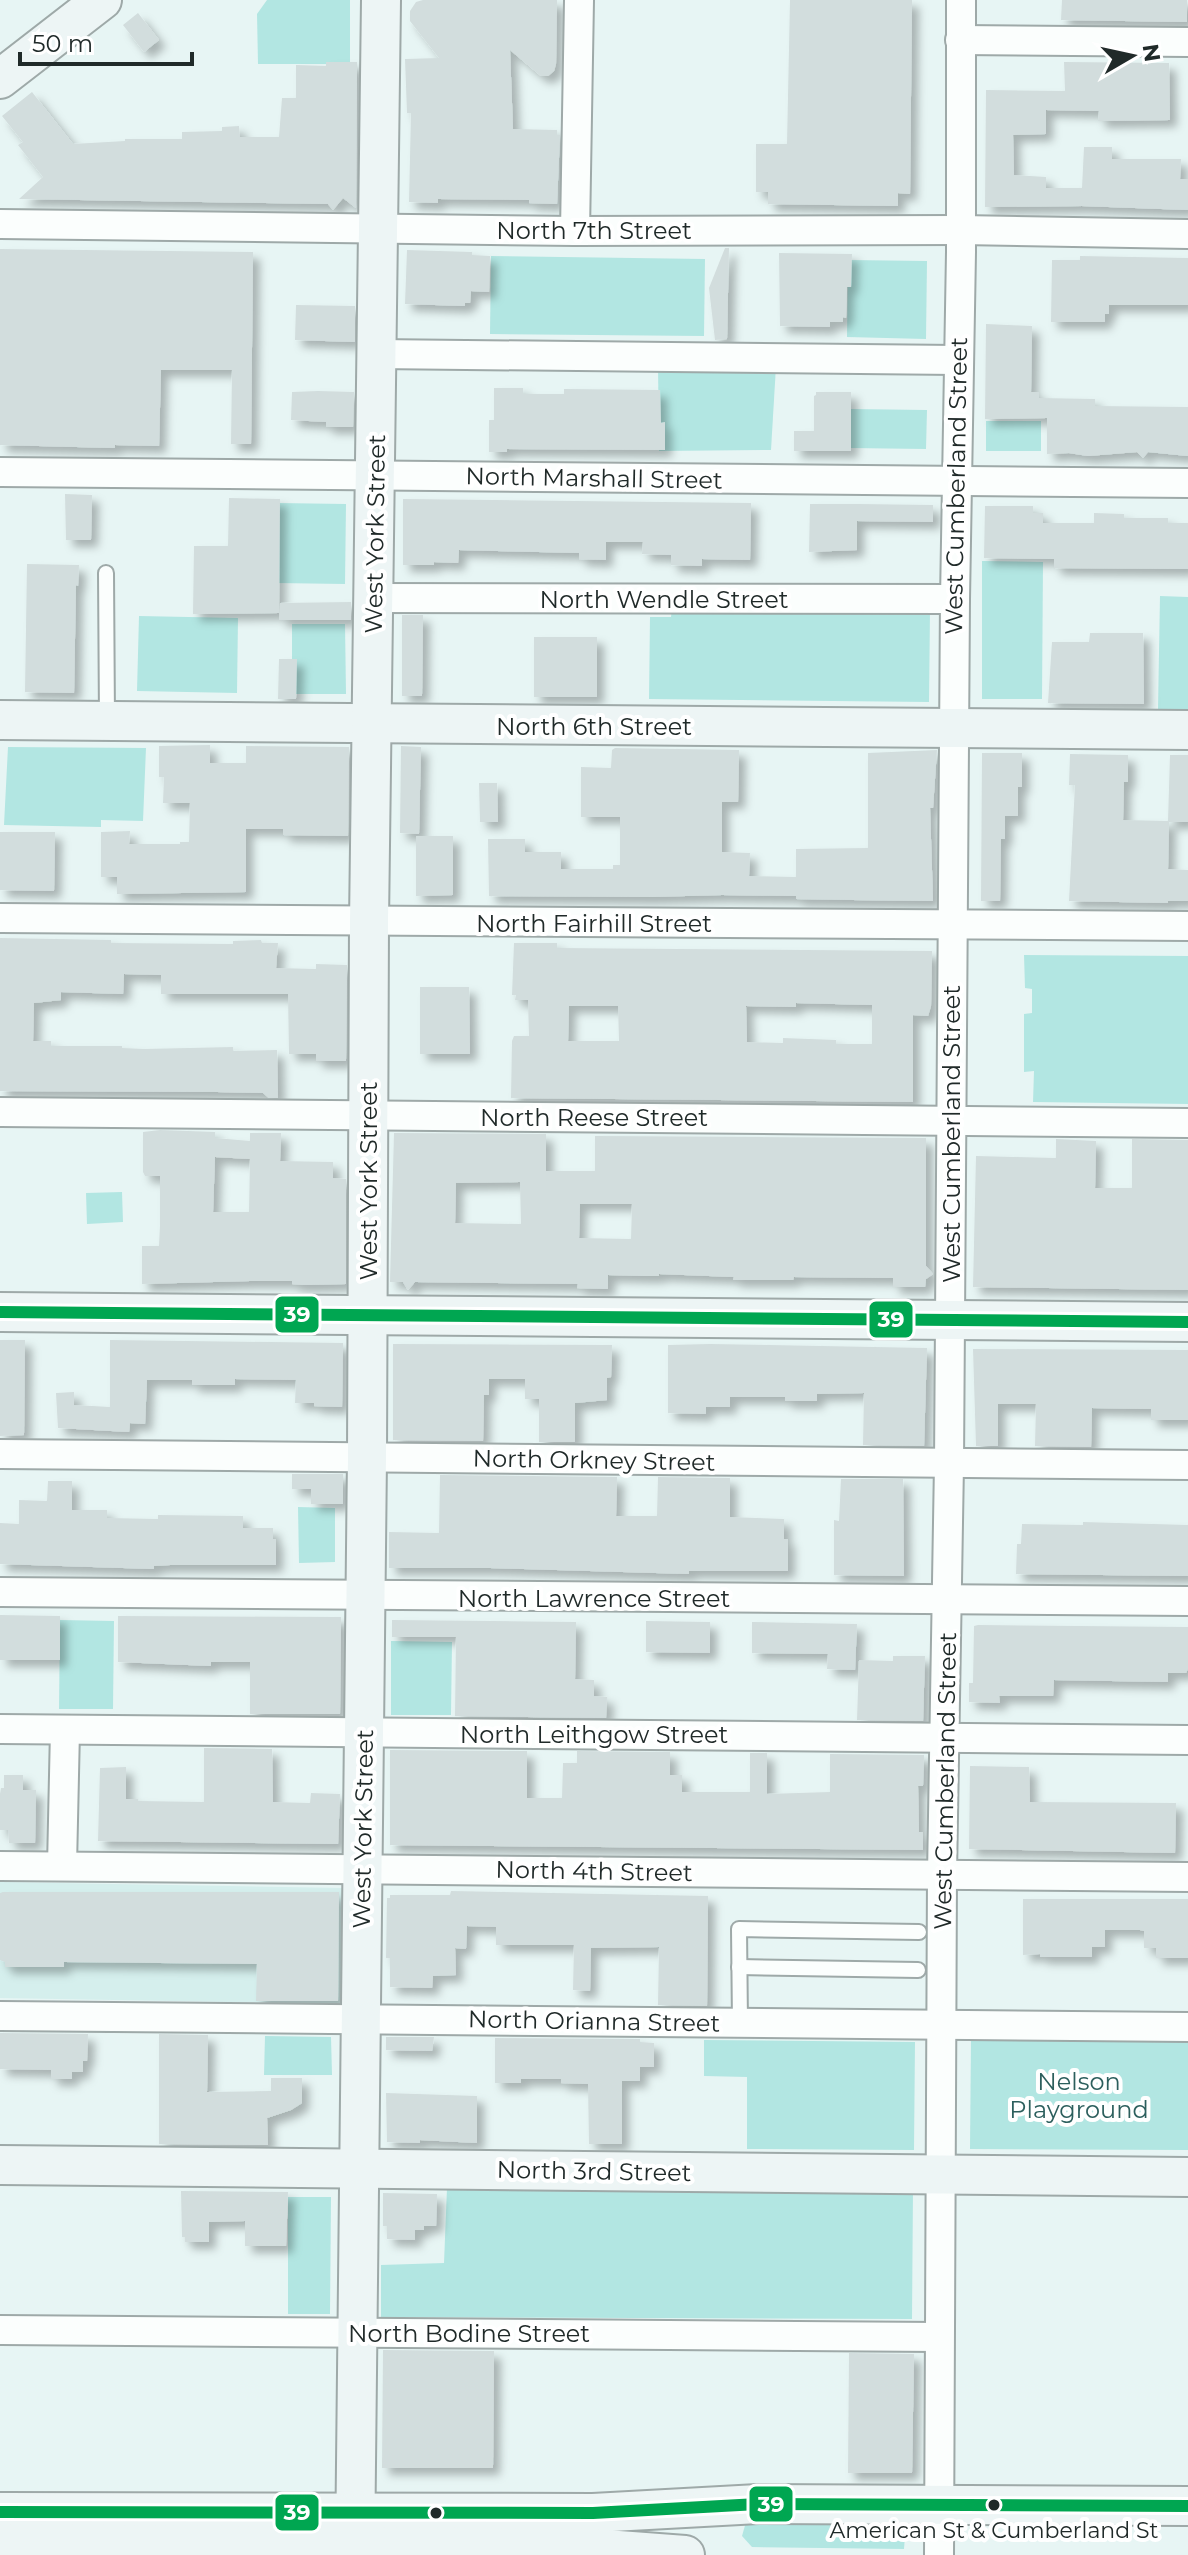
<svg xmlns="http://www.w3.org/2000/svg" width="1188" height="2555" font-family="Montserrat,sans-serif">
  <defs>
    <filter id="shadow"><feDropShadow dx="7" dy="7" stdDeviation="4" flood-color="#0004"/></filter>
  </defs>
  <rect width="100%" height="100%" fill="#e7f5f4"/>
  <polygon fill="#d5efed" points="0,1882 343,1888 341,2004 0,1998"/>
  <g fill="#b2e6e2">
    <polygon points="267,0 350,0 350,64 258,64 257,14"/>
    <polygon points="491,256 705,259 704,336 490,334"/>
    <polygon points="848,260 927,261 926,339 847,337"/>
    <polygon points="658,365 776,366 771,450 659,451"/>
    <polygon points="850,409 927,410 926,449 849,448"/>
    <rect x="986" y="421" width="55" height="30"/>
    <polygon points="277,503 346,504 345,584 276,583"/>
    <polygon points="982,561 1043,562 1042,699 982,699"/>
    <polygon points="1160,596 1188,597 1188,709 1158,709"/>
    <polygon points="672,607 930,610 929,702 649,699 650,617 671,617"/>
    <polygon points="139,616 238,618 237,693 137,691"/>
    <polygon points="292,624 345,624 346,694 292,694"/>
    <polygon points="8,747 146,748 143,821 101,820 101,827 4,825"/>
    <polygon points="1024,955 1188,956 1188,1104 1033,1102 1034,1071 1024,1072 1024,1014 1032,1013 1032,989 1025,988"/>
    <polygon points="122,1192 123,1222 87,1224 86,1193"/>
    <polygon points="298,1507 335,1508 335,1562 299,1563"/>
    <polygon points="60,1620 114,1621 113,1709 59,1709"/>
    <polygon points="391,1641 452,1642 451,1715 391,1715"/>
    <polygon points="265,2036 331,2037 332,2075 264,2075"/>
    <polygon points="971,2039 1188,2041 1188,2150 970,2149"/>
    <polygon points="704,2040 915,2042 914,2150 747,2149 747,2077 704,2076"/>
    <polygon points="447,2188 913,2189 912,2319 381,2317 381,2265 444,2263"/>
    <polygon points="288,2197 331,2197 330,2314 288,2314"/>
    <polygon points="746,2522 906,2523 904,2549 752,2547 742,2536"/>
  </g>
  <g fill="#d2dddd" fill-rule="evenodd" filter="url(#shadow)">
    <polygon points="423,0 557,0 556,64 554,71 548,76 541,76 510,50 513,129 557,130 557,135 560,135 557,204 529,203 529,200 438,199 438,203 409,202 411,113 407,113 405,59 439,58 410,21 410,11 416,2"/>
    <polygon points="790,0 912,0 910,194 898,193 898,206 768,204 768,192 756,192 756,144 787,144"/>
    <polygon points="1062,0 1187,0 1187,22 1061,20"/>
    <polygon points="138,13 159,40 144,52 123,25"/>
    <polygon points="326,62 357,62 356,208 343,198 333,210 328,204 19,199 43,177 18,145 23,142 2,116 32,92 73,144 125,141 125,139 182,139 182,132 222,131 222,127 239,126 240,137 279,137 282,98 296,98 296,65 326,66"/>
    <polygon points="1064,62 1169,63 1170,120 1098,121 1099,111 1046,110 1046,134 1013,135 1014,175 1046,177 1046,188 1082,188 1084,147 1112,147 1112,159 1181,159 1180,179 1188,179 1188,210 1082,206 985,207 986,90 1065,91"/>
    <polygon points="725,248 729,248 727,339 715,340 709,288"/>
    <polygon points="0,249 253,252 251,444 231,444 232,370 161,370 159,446 115,445 115,448 0,445"/>
    <polygon points="407,250 472,252 472,255 490,256 489,292 471,291 470,303 465,303 465,306 405,304"/>
    <polygon points="779,253 852,254 851,287 847,287 846,318 843,317 843,322 830,322 830,327 780,326"/>
    <polygon points="1080,256 1188,258 1188,305 1109,305 1109,314 1105,314 1105,322 1051,322 1052,260 1080,260"/>
    <polygon points="296,305 355,306 355,342 295,340"/>
    <polygon points="986,324 1032,326 1031,392 1039,392 1039,398 1095,399 1095,406 1188,407 1188,456 1148,452 1143,458 1137,452 1088,456 1069,453 1047,454 1047,418 985,419"/>
    <polygon points="494,388 523,388 523,394 564,394 564,389 660,390 661,423 665,422 665,450 507,449 507,452 489,452 489,420 494,420"/>
    <polygon points="318,391 354,392 353,427 326,427 326,422 291,420 292,392"/>
    <polygon points="816,392 851,392 851,451 794,451 794,431 814,431 814,396 816,395"/>
    <polygon points="65,494 92,495 91,540 66,540"/>
    <polygon points="229,498 280,499 279,613 193,614 194,546 228,546"/>
    <polygon points="403,499 751,503 750,560 702,559 702,566 671,565 671,555 642,554 643,542 606,542 606,560 579,559 579,553 459,550 458,563 434,562 434,565 403,565"/>
    <polygon points="810,504 858,504 857,514 858,504 933,505 933,522 857,521 857,550 809,552"/>
    <polygon points="985,506 1033,506 1033,513 1043,513 1043,523 1094,523 1094,513 1124,514 1124,518 1168,518 1168,523 1188,523 1188,569 1054,568 1054,559 984,558"/>
    <polygon points="27,564 79,565 78,586 76,585 74,693 25,692"/>
    <polygon points="351,602 351,620 279,620 280,603"/>
    <polygon points="402,615 423,615 422,696 402,696"/>
    <polygon points="1090,633 1143,633 1144,704 1048,703 1052,642 1089,642"/>
    <rect x="534" y="637" width="63" height="60"/>
    <polygon points="279,659 297,659 296,699 278,699"/>
    <polygon points="210,745 210,763 246,763 246,746 349,747 348,836 283,835 283,829 246,829 246,892 117,894 117,877 101,877 101,832 130,831 129,844 180,844 180,842 189,842 190,803 163,803 164,777 159,777 159,746"/>
    <polygon points="401,746 421,747 419,834 400,833"/>
    <polygon points="615,748 739,750 738,802 722,802 722,852 750,853 749,876 796,877 796,849 868,848 868,753 937,750 933,808 930,808 933,901 852,900 796,899 796,896 722,895 650,897 489,896 488,839 525,839 525,852 561,852 561,869 613,869 613,865 620,865 620,817 581,817 581,767 611,768 612,750"/>
    <polygon points="982,753 1022,753 1022,787 1018,787 1018,816 1005,816 1005,839 1001,839 1000,901 981,901"/>
    <polygon points="1070,754 1128,755 1128,782 1124,782 1123,820 1168,821 1170,755 1188,755 1188,822 1169,822 1168,869 1188,870 1188,901 1168,901 1168,903 1069,901 1075,785 1069,785"/>
    <polygon points="479,783 497,783 498,822 480,822"/>
    <polygon points="0,832 55,832 54,891 0,890"/>
    <polygon points="416,836 453,836 453,895 416,896"/>
    <polygon points="0,938 111,940 111,943 233,944 233,941 261,940 262,943 278,943 276,968 316,969 316,964 347,965 346,1061 316,1061 316,1054 289,1054 288,994 161,994 161,975 124,974 123,994 61,992 61,1000 34,1003 33,1041 51,1041 51,1046 122,1046 122,1048 144,1049 233,1047 233,1051 277,1050 278,1098 269,1098 263,1093 217,1092 0,1091"/>
    <path d="M514 943H557V948L932 951 931 1006 928 1016 913 1015V1102L511 1098 512 1041 514 1036H529L528 1000H515L516 995H512ZM796 1003 872 1005V1044H836V1040L783 1038V1043L747 1042 746 1006 796 1007ZM569 1006H618L619 1041H568Z"/>
    <polygon points="420,987 469,987 470,1054 420,1054"/>
    <path d="M160 1130 215 1132V1138L250 1141V1133H281L280 1161 333 1162V1178L346 1179V1284L304 1285 292 1284V1281H250L142 1284V1246H159L160 1225V1176H145L143 1172V1132ZM215 1157 250 1159 249 1212H213Z"/>
    <path d="M394 1133 546 1134V1171H595V1136L926 1138V1266L933 1274 926 1279 925 1287H893V1278L794 1277 793 1280H733L734 1277 659 1274V1276H644L608 1275V1289L577 1288 578 1284 415 1282 408 1290 403 1282H390ZM520 1182 521 1224 455 1223 456 1183ZM580 1204H632L631 1239 579 1238Z"/>
    <polygon points="1056,1139 1096,1141 1095,1188 1132,1188 1132,1139 1188,1140 1188,1290 973,1287 976,1156 1056,1158"/>
    <polygon points="0,1340 25,1340 24,1435 0,1436"/>
    <polygon points="110,1340 343,1343 342,1407 314,1406 314,1403 295,1403 296,1380 235,1379 235,1385 192,1385 192,1380 147,1380 145,1424 130,1423 129,1432 58,1428 56,1393 74,1392 74,1405 110,1407"/>
    <polygon points="393,1344 612,1345 611,1377 607,1378 607,1400 575,1403 575,1442 539,1442 539,1399 525,1399 525,1379 489,1379 489,1395 484,1395 483,1441 393,1440"/>
    <polygon points="710,1344 927,1348 924,1446 863,1445 864,1393 817,1394 817,1401 785,1401 785,1397 730,1397 730,1407 706,1407 706,1414 668,1413 668,1345"/>
    <polygon points="973,1349 1188,1350 1188,1420 1151,1420 1151,1409 1092,1408 1091,1447 1035,1446 1036,1404 998,1404 998,1446 976,1446"/>
    <polygon points="292,1474 343,1474 343,1504 311,1504 311,1489 292,1489"/>
    <polygon points="440,1475 617,1477 616,1516 657,1516 658,1477 730,1478 730,1517 784,1519 784,1539 788,1539 788,1571 689,1571 689,1574 490,1568 389,1568 389,1532 439,1533"/>
    <polygon points="841,1479 903,1479 904,1576 834,1575 834,1520 839,1521"/>
    <polygon points="48,1481 72,1481 72,1510 107,1510 107,1518 158,1519 158,1515 243,1516 243,1528 273,1528 273,1539 276,1539 276,1565 170,1565 154,1566 154,1569 0,1564 0,1523 19,1524 19,1500 47,1501"/>
    <polygon points="1083,1522 1188,1525 1188,1576 1016,1574 1017,1544 1021,1544 1022,1524 1083,1525"/>
    <polygon points="0,1615 60,1616 60,1660 0,1660"/>
    <polygon points="118,1616 341,1617 340,1714 250,1714 250,1662 211,1662 211,1666 118,1662"/>
    <polygon points="392,1620 576,1622 575,1679 594,1680 594,1696 607,1697 606,1718 455,1716 456,1637 392,1637"/>
    <polygon points="646,1621 710,1622 710,1653 646,1652"/>
    <polygon points="752,1622 857,1624 855,1670 827,1669 828,1654 752,1653"/>
    <polygon points="978,1625 1188,1627 1188,1669 1186,1673 1168,1673 1168,1682 1054,1680 1053,1696 999,1696 1000,1703 969,1702 969,1683 973,1683 974,1626"/>
    <polygon points="893,1656 925,1656 923,1721 857,1720 859,1660 893,1661"/>
    <polygon points="204,1748 272,1749 273,1802 310,1803 311,1793 340,1794 338,1844 98,1841 100,1768 126,1767 126,1799 138,1799 138,1801 204,1802"/>
    <polygon points="390,1750 527,1751 527,1798 562,1798 563,1763 577,1763 577,1751 670,1752 670,1775 682,1775 682,1792 750,1792 750,1753 767,1753 767,1794 830,1792 830,1754 924,1755 923,1786 918,1786 919,1832 923,1832 923,1850 390,1845"/>
    <polygon points="970,1766 1029,1767 1030,1802 1176,1803 1175,1853 969,1849"/>
    <polygon points="4,1775 23,1775 23,1790 36,1790 35,1843 9,1843 8,1830 0,1830 0,1794 1,1788 4,1788"/>
    <polygon points="451,1891 708,1896 707,2006 658,2005 659,1947 591,1948 590,1991 573,1990 574,1945 496,1945 496,1927 467,1926 466,1949 455,1948 456,1975 433,1976 432,1988 390,1987 390,1958 386,1958 387,1898 390,1898 390,1895 450,1895"/>
    <polygon points="3,1892 339,1892 338,2001 256,2001 257,1964 64,1962 64,1967 5,1967 5,1962 0,1960 0,1893"/>
    <polygon points="1023,1899 1188,1899 1188,1958 1156,1958 1156,1948 1144,1948 1144,1931 1140,1930 1105,1930 1105,1947 1092,1947 1092,1957 1040,1957 1040,1954 1023,1955"/>
    <polygon points="0,2033 88,2034 87,2061 83,2061 83,2072 72,2072 72,2079 51,2079 51,2070 0,2069"/>
    <polygon points="159,2034 208,2035 207,2092 271,2091 271,2078 302,2078 302,2103 291,2110 267,2118 268,2145 159,2144"/>
    <polygon points="386,2037 434,2037 432,2051 386,2050"/>
    <polygon points="495,2038 640,2039 640,2042 654,2043 654,2067 640,2067 640,2081 622,2081 622,2144 589,2144 588,2084 561,2083 561,2079 521,2079 521,2083 495,2083"/>
    <polygon points="386,2093 477,2096 477,2143 420,2140 420,2143 387,2142"/>
    <polygon points="181,2191 288,2192 286,2246 245,2246 245,2221 209,2222 209,2242 185,2242 185,2237 182,2237"/>
    <polygon points="383,2193 437,2194 436,2226 424,2226 424,2230 415,2230 415,2240 387,2239 387,2226 383,2226"/>
    <polygon points="383,2350 494,2351 493,2468 382,2468"/>
    <polygon points="849,2353 914,2354 912,2473 848,2473"/>
  </g>
  <g fill="none" stroke-linecap="round" stroke-linejoin="round">
    <defs>
      <g id="lane">
        <polyline points="106,573 107,720"/>
        <polyline points="739,1967 918,1970"/>
        <polyline points="740,2023 739,1929 919,1932"/>
      </g>
      <g id="street">
        <polyline points="960,40 1188,42"/>
        <polyline points="0,224 575,231 961,230 1188,234"/>
        <polyline points="575,231 579,0"/>
        <polyline points="377,354 957,360"/>
        <polyline points="0,472 1188,483"/>
        <polyline points="374,598 955,599"/>
        <polyline points="0,918 1188,926"/>
        <polyline points="0,1112 1188,1123"/>
        <polyline points="0,1454 1188,1465"/>
        <polyline points="0,1592 1188,1601"/>
        <polyline points="0,1729 1188,1740"/>
        <polyline points="0,1866 1188,1877"/>
        <polyline points="62,1866 65,1730"/>
        <polyline points="0,2016 1188,2027"/>
        <polyline points="0,2330 938,2337"/>
        <polyline points="939,2555 942,1875 949,1464 955,599 961,252 961,0"/>
      </g>
      <g id="secondary">
        <polyline points="0,79 102,0"/>
        <polyline points="0,720 1188,730"/>
        <polyline points="0,1312 1188,1322"/>
        <polyline points="0,2165 1188,2177"/>
        <polyline points="0,2512 593,2513 758,2504 1188,2506"/>
        <polyline points="0,2543 591,2548 685,2555"/>
        <polyline points="355,2555 367,1457 369,922 381,0"/>
      </g>
    </defs>
    <use href="#lane" stroke="#9ea9a8" stroke-width="18"/>
    <use href="#street" stroke="#9ea9a8" stroke-width="32"/>
    <use href="#secondary" stroke="#9ea9a8" stroke-width="42"/>
    <use href="#lane" stroke="#fbfefd" stroke-width="14"/>
    <use href="#street" stroke="#fbfefd" stroke-width="28"/>
    <use href="#secondary" stroke="#edf5f5" stroke-width="38"/>
    <defs>
      <g id="bus-1">
        <polyline points="0,1312 1188,1322"/>
        <polyline points="0,2512 593,2513 758,2504 1188,2506"/>
      </g>
    </defs>
    <use href="#bus-1" stroke="#fff" stroke-width="18"/>
    <use href="#bus-1" stroke="#00a651" stroke-width="12"/>
  </g>
  <g fill="#202a29" stroke="#fff" stroke-width="3">
    <circle cx="994" cy="2505" r="7"/>
    <circle cx="436" cy="2513" r="7"/>
  </g>
  <g text-anchor="middle" dominant-baseline="central" stroke-width="8" stroke-linejoin="round" paint-order="stroke">
    <g font-size="22" fill="#202a29" stroke="#fff">
      <text x="994" y="2530">American St &amp; Cumberland St</text>
    </g>
    <g font-size="24" fill="#202a29" stroke="#fff">
      <text x="594" y="230">North 7th Street</text>
      <text transform="translate(594 478) rotate(1)">North Marshall Street</text>
      <text transform="translate(956 486) rotate(-89)">West Cumberland Street</text>
      <text transform="translate(375 534) rotate(-89)">West York Street</text>
      <text x="664" y="599">North Wendle Street</text>
      <text x="594" y="726">North 6th Street</text>
      <text x="594" y="923">North Fairhill Street</text>
      <text x="594" y="1117">North Reese Street</text>
      <text transform="translate(951 1134) rotate(-90)">West Cumberland Street</text>
      <text transform="translate(368 1181) rotate(-90)">West York Street</text>
      <text transform="translate(594 1460) rotate(1)">North Orkney Street</text>
      <text x="594" y="1598">North Lawrence Street</text>
      <text x="594" y="1734">North Leithgow Street</text>
      <text transform="translate(945 1781) rotate(-89)">West Cumberland Street</text>
      <text transform="translate(363 1829) rotate(-89)">West York Street</text>
      <text transform="translate(594 1871) rotate(1)">North 4th Street</text>
      <text transform="translate(594 2021) rotate(1)">North Orianna Street</text>
      <text transform="translate(594 2171) rotate(1)">North 3rd Street</text>
      <text x="469" y="2333">North Bodine Street</text>
    </g>
    <g font-size="24" fill="#2c5f5d" stroke="#fff">
      <text x="1079" y="2081">Nelson<tspan x="1079" dy="28">Playground</tspan></text>
    </g>
  </g>
  <g stroke="#fff" stroke-width="3">
    <rect x="274" y="1295" width="46" height="39" rx="8" fill="#00a651"/>
    <rect x="868" y="1300" width="46" height="39" rx="8" fill="#00a651"/>
    <rect x="748" y="2485" width="46" height="38" rx="8" fill="#00a651"/>
    <rect x="274" y="2493" width="46" height="39" rx="8" fill="#00a651"/>
  </g>
  <g font-size="22" text-anchor="middle" font-weight="bold" fill="#fff">
    <text x="297" y="1322">39</text>
    <text x="891" y="1327">39</text>
    <text x="771" y="2512">39</text>
    <text x="297" y="2520">39</text>
  </g>
  <g transform="translate(1132 56) rotate(81)" stroke="#ffffff" stroke-width="6" paint-order="stroke">
  <path d="M0-6L14 30L0 20L-14 30Z" fill="#202a29"/>
  <text y="-12" font-size="22" font-weight="bold" text-anchor="middle" fill="#202a29">N</text>
  </g>
  <path d="M20 52v12h172v-12" fill="none" stroke="#202a29" stroke-width="4"/>
  <text x="32" y="52" font-size="24" fill="#202a29" stroke="#ffffff" stroke-width="6" paint-order="stroke">50 m</text>
</svg>
